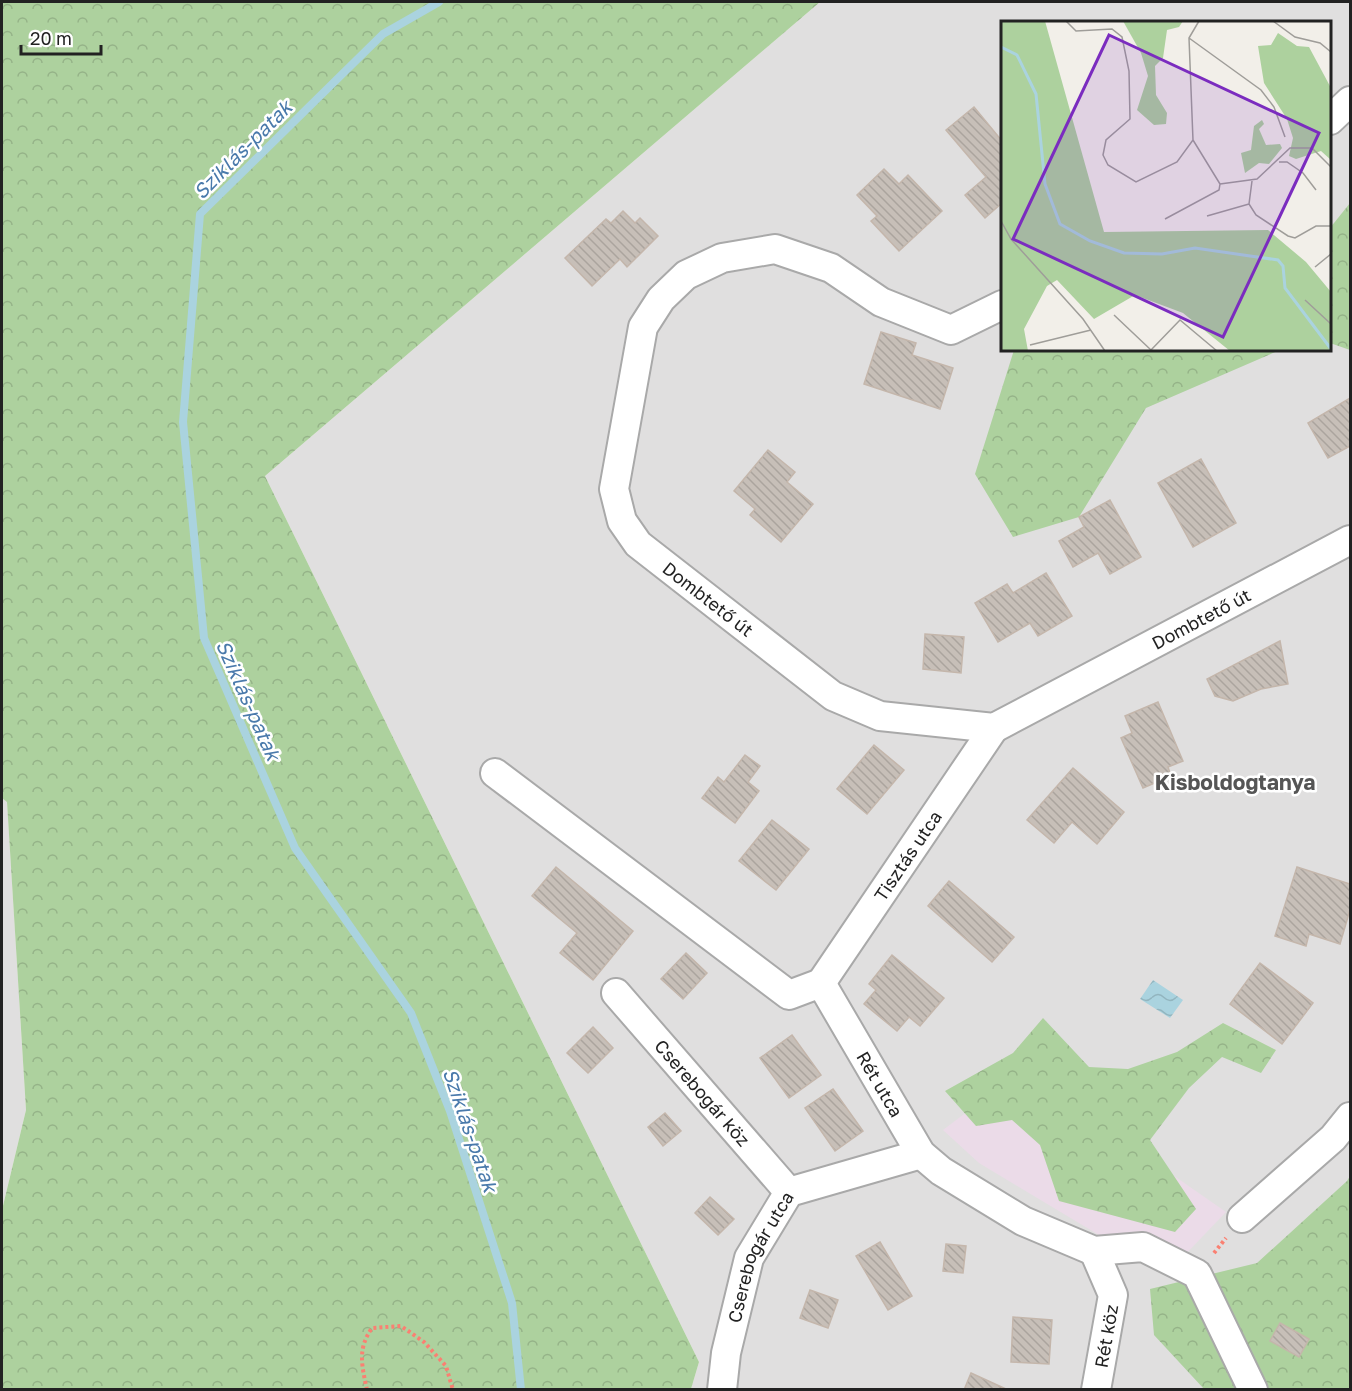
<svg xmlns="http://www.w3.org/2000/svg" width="1352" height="1391" font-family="'Golos Text',sans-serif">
  <defs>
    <pattern id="forest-crowns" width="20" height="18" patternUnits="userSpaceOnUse" patternTransform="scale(1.5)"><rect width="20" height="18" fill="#add19e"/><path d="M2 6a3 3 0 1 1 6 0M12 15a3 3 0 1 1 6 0" fill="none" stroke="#95b388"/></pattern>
    <pattern id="water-waves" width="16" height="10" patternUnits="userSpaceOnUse" patternTransform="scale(1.5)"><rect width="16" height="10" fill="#aad3df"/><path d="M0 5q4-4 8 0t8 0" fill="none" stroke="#92b5bf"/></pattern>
    <pattern id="building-back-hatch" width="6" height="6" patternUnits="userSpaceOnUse" patternTransform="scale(1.5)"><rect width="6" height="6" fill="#c7bfb8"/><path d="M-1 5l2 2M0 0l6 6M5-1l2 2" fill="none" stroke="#aba49e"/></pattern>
  </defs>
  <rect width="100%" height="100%" fill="#f2efe9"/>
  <g fill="#e0dfdf" fill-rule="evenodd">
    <path d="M820 2H1350V1389H691L699 1362 265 476ZM1002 22H1330V350H1002Z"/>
    <polygon points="2,798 7,801 26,1110 2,1210"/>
  </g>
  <polygon fill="#ebdbe8" points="1022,1070 1226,1212 1182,1258 1104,1238 979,1163 943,1130"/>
  <g fill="url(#forest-crowns)">
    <polygon points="2,2 820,2 265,476 699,1362 691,1389 2,1389 2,1210 26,1110 7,802 2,798"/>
    <polygon points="1350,203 1350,350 1330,343 1330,228"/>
    <polygon points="1014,350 1280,350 1146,408 1079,517 1013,537 975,474"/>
    <polygon points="1043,1018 1089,1067 1128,1069 1177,1052 1223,1023 1276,1050 1261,1073 1222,1057 1189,1088 1150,1140 1196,1209 1175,1232 1059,1201 1040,1145 1012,1120 976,1126 945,1091 1013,1053"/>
    <polygon points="1350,1176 1350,1389 1204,1389 1154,1335 1150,1289 1257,1263 1347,1181"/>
  </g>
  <polygon fill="url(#water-waves)" points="1153,980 1183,1000 1170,1018 1140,999"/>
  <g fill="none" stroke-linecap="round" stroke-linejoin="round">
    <polyline stroke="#aad3df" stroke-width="8" points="439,2 383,34 200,214 183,422 204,638 295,848 411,1013 450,1111 512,1303 521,1390"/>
  </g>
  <g fill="url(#building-back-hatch)" stroke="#c4b6ab" stroke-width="1.5">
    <polygon points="974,107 1002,141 1002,203 985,218 965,195 986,177 946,130"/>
    <polygon points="884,169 899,184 908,175 942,211 899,251 871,221 877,216 857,195"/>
    <polygon points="623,211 635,223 640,218 658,236 627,267 620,259 592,286 565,258 606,219 611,223"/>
    <polygon points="881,332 916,343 912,355 953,368 940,409 864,384"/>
    <polygon points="1350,398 1350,446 1328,458 1308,423"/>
    <polygon points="768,450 795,472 787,482 813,504 781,542 750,515 755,509 734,491"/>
    <polygon points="1201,459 1236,523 1193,547 1158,483"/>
    <polygon points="1110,500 1141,557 1110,574 1098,553 1073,567 1059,541 1084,527 1079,517"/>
    <polygon points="1046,573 1072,616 1038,636 1030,623 998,642 975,603 1007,584 1013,593"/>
    <polygon points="925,634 964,637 961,673 923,669"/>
    <polygon points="1280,641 1288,684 1261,689 1233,701 1215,696 1207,679"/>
    <polygon points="1158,702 1183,761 1168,767 1171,776 1143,788 1121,738 1132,733 1125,716"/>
    <polygon points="874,745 904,770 867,814 837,789"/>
    <polygon points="745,755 760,766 748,782 759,791 735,823 702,798 718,777 724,782"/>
    <polygon points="1073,768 1124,812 1097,844 1072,822 1054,843 1027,820"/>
    <polygon points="772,820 809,849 776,890 739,861"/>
    <polygon points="556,867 633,931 593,980 560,953 577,933 532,896"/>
    <polygon points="1297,867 1350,884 1350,910 1340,944 1309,934 1306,946 1275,936"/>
    <polygon points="949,881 1014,937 992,962 928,906"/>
    <polygon points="686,953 707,973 683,999 661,979"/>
    <polygon points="892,955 944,998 920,1026 909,1017 897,1031 864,1004 876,990 869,984"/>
    <polygon points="1260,963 1313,1003 1282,1044 1230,1004"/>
    <polygon points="593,1027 613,1048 588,1073 567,1053"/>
    <polygon points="792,1035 821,1075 789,1098 760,1058"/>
    <polygon points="833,1089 863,1131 835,1151 805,1108"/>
    <polygon points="665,1113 681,1131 663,1146 648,1127"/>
    <polygon points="710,1197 734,1219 718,1235 695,1213"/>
    <polygon points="880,1242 912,1296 888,1310 856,1256"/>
    <polygon points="946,1244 966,1246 963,1273 943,1271"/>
    <polygon points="810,1290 838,1300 828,1328 800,1318"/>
    <polygon points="1013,1317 1052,1320 1049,1364 1011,1362"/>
    <polygon points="1280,1323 1309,1339 1299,1357 1270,1341"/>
    <polygon points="971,1373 1006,1389 1006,1390 964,1390"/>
  </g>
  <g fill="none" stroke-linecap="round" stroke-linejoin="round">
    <defs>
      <g id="street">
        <polyline points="1330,120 1350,101"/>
        <path id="s1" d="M1002 305 951 330 881 302 831 268 775 249 722 258 686 275 661 299 643 327 614 489 622 521 638 544 833 696 880 716 994 728 1350 540"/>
        <polyline points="495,773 789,995 821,983"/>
        <path id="s2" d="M821 983 921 1154 941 1171 1023 1221 1094 1251 1143 1247 1197 1274 1253 1390"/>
        <path id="s3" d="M821 983 994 728"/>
        <path id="s4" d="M616 993 789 1192"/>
        <polyline points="1242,1218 1333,1138 1350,1117"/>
        <polyline points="1094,1251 1113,1295 1096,1390"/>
        <path id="s5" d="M722 1390 726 1353 749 1258 789 1192 921 1154"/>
      </g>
    </defs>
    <use href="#street" stroke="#a9a9a9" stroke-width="32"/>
    <g stroke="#fa8072" stroke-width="4" stroke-dasharray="3 3" stroke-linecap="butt">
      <polyline points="1214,1253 1226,1238"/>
      <path d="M367 1390C362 1366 357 1349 372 1328L401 1326 424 1342 446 1366 453 1390"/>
    </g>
    <use href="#street" stroke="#fff" stroke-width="28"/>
  </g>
  <g text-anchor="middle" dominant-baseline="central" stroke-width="5" stroke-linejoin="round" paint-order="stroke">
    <g font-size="18" fill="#222" stroke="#fff">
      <text stroke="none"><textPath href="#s1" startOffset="728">Dombtető út</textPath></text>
      <text stroke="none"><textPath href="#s1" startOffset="1286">Dombtető út</textPath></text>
      <text stroke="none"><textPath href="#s3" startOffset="154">Tisztás utca</textPath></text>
      <text stroke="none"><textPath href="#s2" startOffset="117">Rét utca</textPath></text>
      <text stroke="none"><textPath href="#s4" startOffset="132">Cserebogár köz</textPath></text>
      <text stroke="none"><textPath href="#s5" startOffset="140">Cserebogár utca</textPath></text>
      <text transform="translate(1106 1336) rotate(-80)">Rét köz</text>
    </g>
    <g font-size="20" font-style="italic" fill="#4a7aab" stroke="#fff">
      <text transform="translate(242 149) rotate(-45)">Sziklás-patak</text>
      <text transform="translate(249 700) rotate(66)">Sziklás-patak</text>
      <text transform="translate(471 1130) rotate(71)">Sziklás-patak</text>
    </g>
    <g font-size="21" font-weight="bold" fill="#555" stroke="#fff">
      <text x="1235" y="782">Kisboldogtanya</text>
    </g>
  </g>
  <g transform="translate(1001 21)">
    <rect width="330" height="330" fill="#f2efe9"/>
    <path d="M0 0H44L103 211 267 209 305 241 330 271V330H229L182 292 134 274 93 298 56 259 46 265 23 308 27 330H0ZM122 0H182L178 6 166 9 162 37 154 45 155 74 166 92 165 103 153 104 136 89 147 55 140 32ZM277 12 296 25 308 26 330 67V139L320 130 295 138 288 135 292 117 286 98 263 62 257 25 270 24ZM261 99 263 103 258 108 265 124 279 123 281 127 268 143 258 142 244 152 240 132 250 129 253 105Z" fill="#add19e"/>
    <path fill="none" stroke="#aad3df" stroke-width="3" d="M0 26 16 34 35 73 44 163 59 203 89 220 123 232 161 233 194 227 277 239 282 245 284 267 330 328"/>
    <path fill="none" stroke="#9f9d99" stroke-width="1.5" d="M65 0 75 10 111 8 121 16 128 50 129 98 105 119 102 134 107 144 135 161 176 141 192 119 188 17 198 0M272 0 294 16 319 22 330 31M188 17 260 69 273 86 284 116M192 119 219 163M278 141H286L302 152 315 169M251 160 248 183 255 194 287 215 294 217 315 205H330M219 163 256 158 289 127H311L330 146M206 195 248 183M164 198 218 169 219 163M0 200 10 218 82 298 104 330M314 246 330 233M304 279 330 303M113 294 150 329 179 299 216 330M29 324 90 309"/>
    <path fill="#7b2cbf" fill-opacity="0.15" stroke="#7b2cbf" stroke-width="3" d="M108 14 318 112 222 316 12 218Z"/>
    <rect width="330" height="330" fill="none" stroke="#222" stroke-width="3"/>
  </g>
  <rect width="1352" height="1391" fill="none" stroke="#222222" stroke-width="6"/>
  <path d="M21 45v9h80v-9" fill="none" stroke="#222222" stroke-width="3"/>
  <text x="30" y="45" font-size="18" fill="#222222" stroke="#ffffff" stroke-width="4.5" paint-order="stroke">20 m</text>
</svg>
